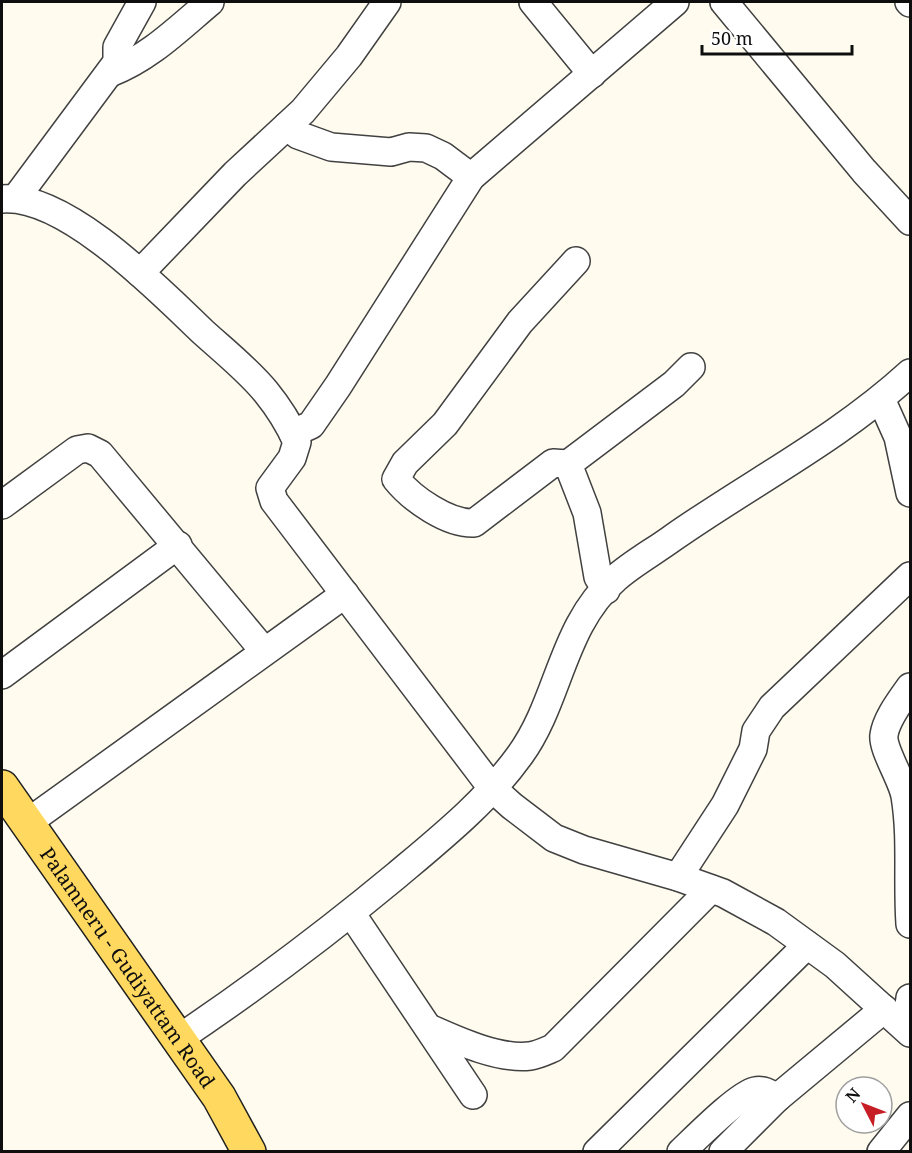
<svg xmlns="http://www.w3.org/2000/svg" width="912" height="1153" font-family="'Noto Serif',serif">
  <rect width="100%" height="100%" fill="#fffcef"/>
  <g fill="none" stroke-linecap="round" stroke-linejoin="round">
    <defs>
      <g id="minor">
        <polyline points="533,2 592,74"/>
        <polyline points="724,2 864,171 910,221"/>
        <polyline points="909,2 910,3"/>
        <path d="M110 73C149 58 178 29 210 2"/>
        <polyline points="287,126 298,135 331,147 391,152 409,147 426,148 443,156 471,177"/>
        <polyline points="16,198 117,62 117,47 142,2"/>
        <path d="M2 199C66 194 159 290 203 332 224 351 248 370 266 392 279 408 289 424 297 442L292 458 270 488 274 501 492 788 512 806 554 838 584 850 678 877 723 893 776 922 835 965 910 1033"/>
        <polyline points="140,273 235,174 303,111 349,56 387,2"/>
        <polyline points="881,399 898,437 910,493"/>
        <polyline points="293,433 311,425 338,386 471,177 675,2"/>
        <path d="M568 464 553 463 474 523C448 524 412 499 396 479L405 463 445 424 520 322 576 261"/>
        <polyline points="2,505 77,450 88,448 100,454 264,651"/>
        <polyline points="606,590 598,577 587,513 568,464 674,384 691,367"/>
        <polyline points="2,675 178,545"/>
        <path d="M910 687C901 700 886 719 884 735 882 749 902 779 905 796 912 838 907 881 910 924"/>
        <polyline points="27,823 345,594"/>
        <polyline points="678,877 725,805 753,749 756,731 772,707 910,576"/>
        <polyline points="351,913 473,1095"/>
        <path d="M429 1028C456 1040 499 1060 530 1056 538 1055 546 1051 553 1048L711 889"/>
        <polyline points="906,1028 910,998"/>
        <path d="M178 1039C254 988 327 933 397 875 441 838 487 801 520 755 560 700 561 626 616 578 633 563 655 551 674 537 753 482 839 438 910 373"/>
        <polyline points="597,1152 807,945"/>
        <path d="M681 1152C696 1138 738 1095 755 1091 764 1089 770 1094 777 1098"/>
        <polyline points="723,1152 777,1098 884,1009"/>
        <polyline points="881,1152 910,1116"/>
      </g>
      <g id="major">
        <path id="s1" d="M2 787 219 1097 249 1152"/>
      </g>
    </defs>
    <use href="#minor" stroke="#414141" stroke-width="30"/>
    <use href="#major" stroke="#1f1f1f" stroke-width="36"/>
    <use href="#minor" stroke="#fff" stroke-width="27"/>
    <use href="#major" stroke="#ffd95f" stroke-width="33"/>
  </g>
  <g text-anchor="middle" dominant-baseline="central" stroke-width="6" stroke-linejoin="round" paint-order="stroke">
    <g font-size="20" fill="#0e0e0e" stroke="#fff">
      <text stroke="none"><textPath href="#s1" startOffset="220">Palamneru - Gudiyattam Road</textPath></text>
    </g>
  </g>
  <rect width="912" height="1153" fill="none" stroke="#0e0e0e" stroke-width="6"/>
  <g transform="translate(864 1105) rotate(312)"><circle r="28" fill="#ffffff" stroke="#9f9f9f" stroke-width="1.5"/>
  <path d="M0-4.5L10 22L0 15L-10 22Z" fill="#c61e24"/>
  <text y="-9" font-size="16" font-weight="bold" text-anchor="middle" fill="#0e0e0e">N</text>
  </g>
  <path d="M702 45v9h150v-9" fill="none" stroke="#0e0e0e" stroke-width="3"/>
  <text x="711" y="45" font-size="18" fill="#0e0e0e" stroke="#ffffff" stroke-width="4.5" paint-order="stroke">50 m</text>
</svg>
